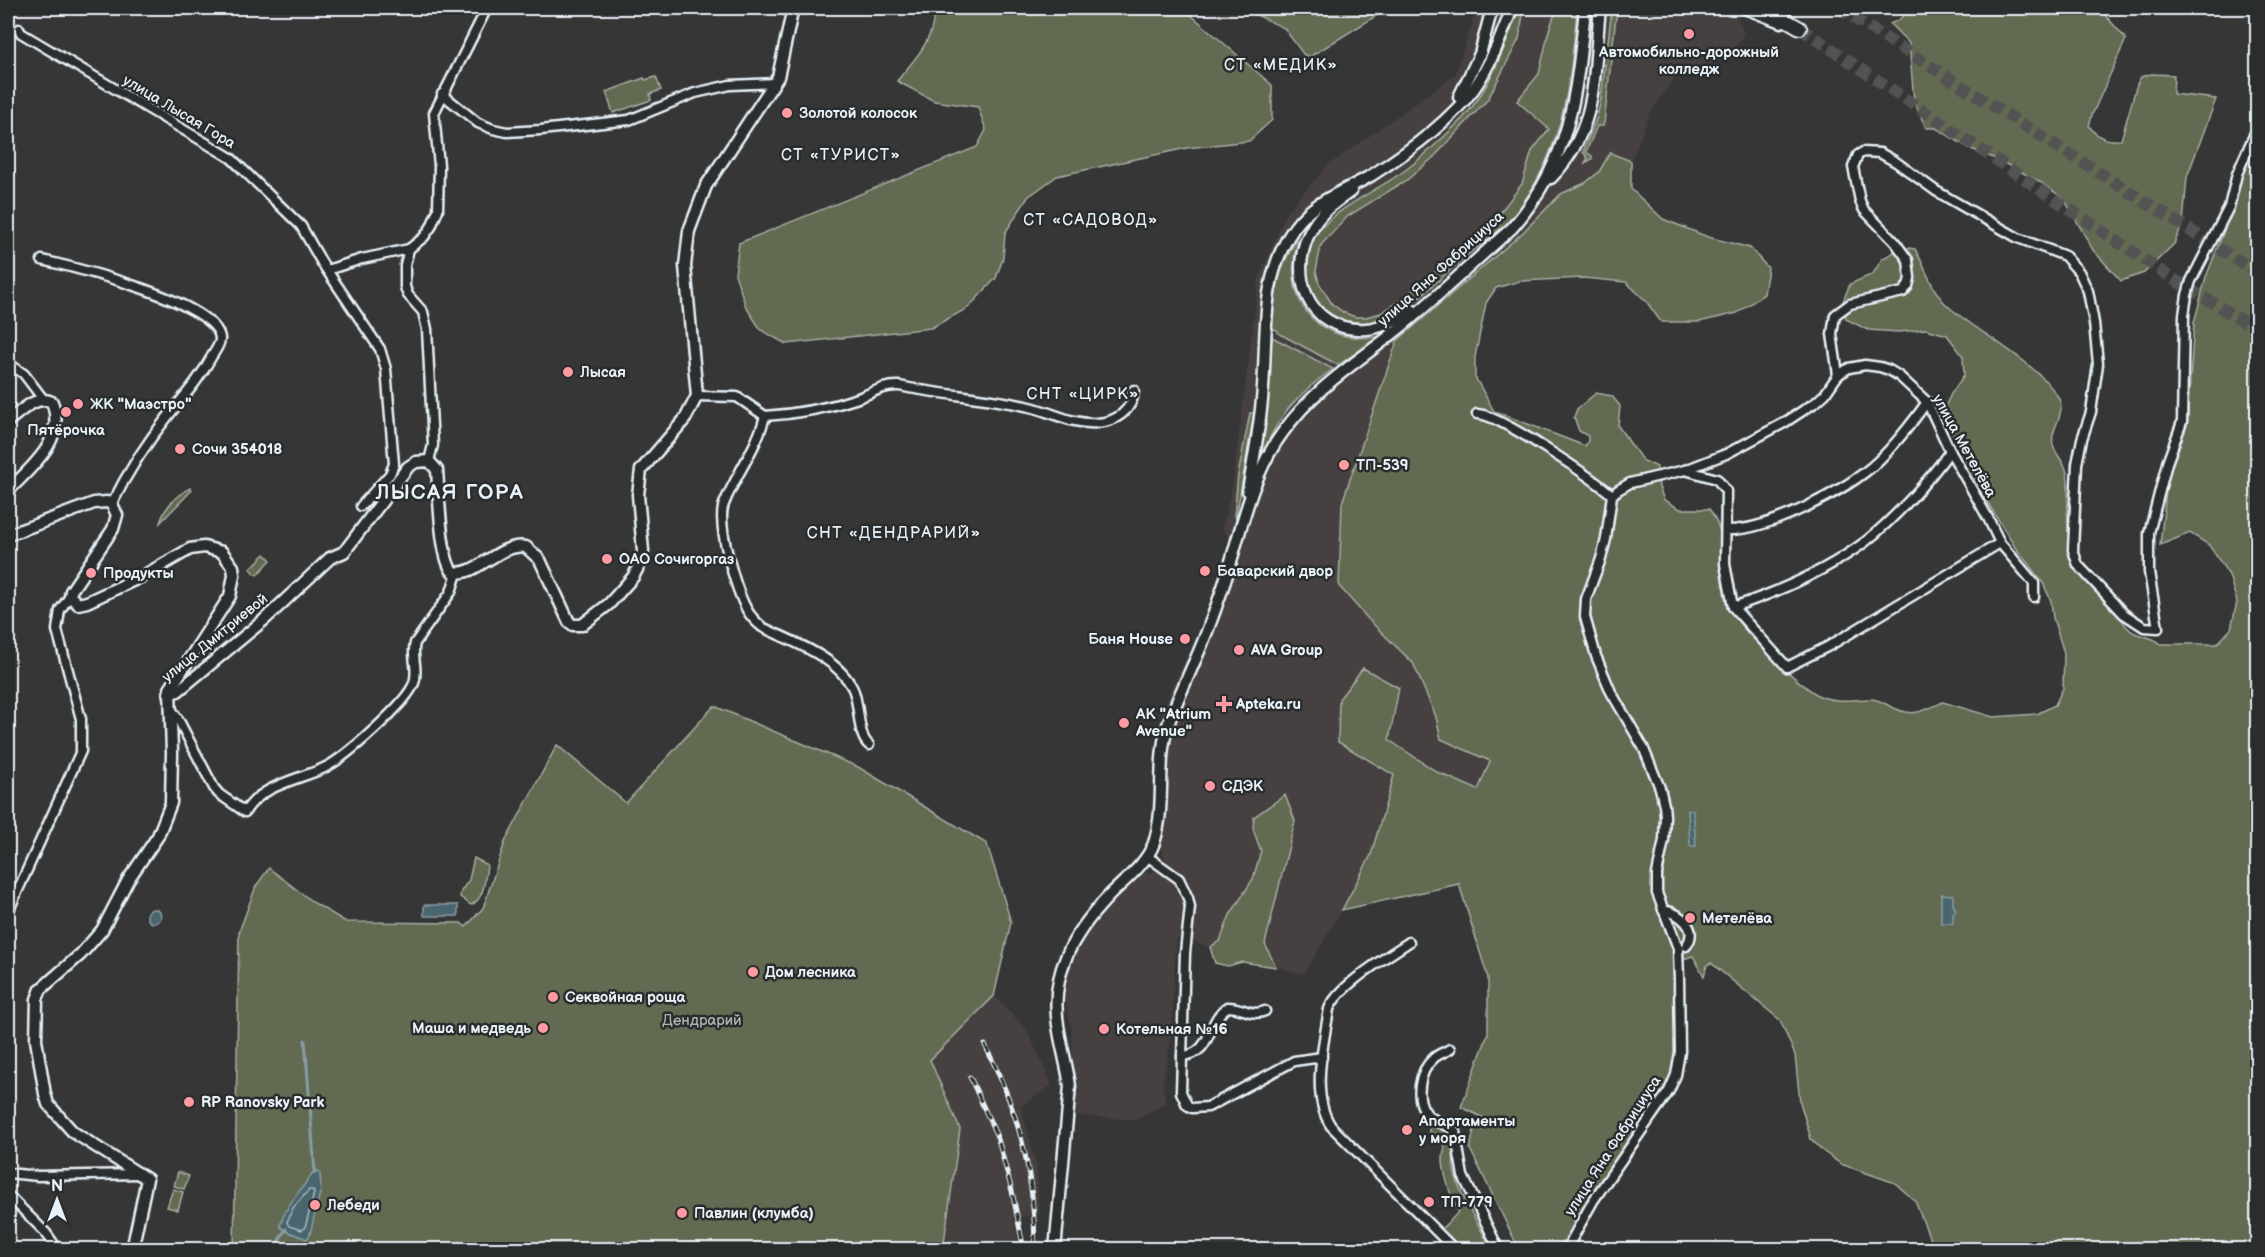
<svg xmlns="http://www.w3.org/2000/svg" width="2265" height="1257" font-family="'Balsamiq Sans',sans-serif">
  <rect width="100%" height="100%" fill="#373636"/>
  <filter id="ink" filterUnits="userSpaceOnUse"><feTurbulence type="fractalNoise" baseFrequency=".0167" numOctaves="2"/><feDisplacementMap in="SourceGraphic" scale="12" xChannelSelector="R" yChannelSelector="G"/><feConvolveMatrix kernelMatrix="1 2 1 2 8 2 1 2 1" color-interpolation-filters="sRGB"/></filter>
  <g filter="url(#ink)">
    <g fill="#474040">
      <polygon points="1477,8 1734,8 1744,34 1729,57 1673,79 1650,113 1631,161 1610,153 1599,172 1585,183 1561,194 1520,235 1397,341 1342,503 1339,586 1369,620 1413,663 1436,717 1441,739 1490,761 1479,790 1437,772 1389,740 1399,689 1363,668 1394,775 1371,855 1342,910 1304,974 1276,967 1265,944 1295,822 1253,829 1261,851 1253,879 1230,915 1220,941 1210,947 1193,941 1176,938 1171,1041 1162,1085 1166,1102 1135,1120 1072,1115 1074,1071 1071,1026 1065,1000 1067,977 1075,951 1112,903 1142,874 1167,869 1152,809 1157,737 1172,686 1215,605 1232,541 1222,529 1233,482 1259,278 1286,213 1327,166 1455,75"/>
      <polygon points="994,996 1027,1030 1052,1085 1021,1106 1037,1168 1039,1215 1013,1217 1021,1249 943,1249 960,1129 930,1060"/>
    </g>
    <g fill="#626b51" stroke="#a5aea4" stroke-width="1.5">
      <path d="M934 8H1183L1272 85V120L1249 141 1187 148 1057 176 1028 197 1005 233 1003 258 996 278 968 308 931 328 786 344 761 330 746 307 735 274 739 243 977 147 986 130 978 107 934 101 897 81C916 57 935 40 934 8Z"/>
      <polygon points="1242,8 1389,8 1311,56 1304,55 1284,28"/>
      <path d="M1519 8H1524L1519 39 1488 99 1434 157 1407 180 1348 216 1321 245 1316 271 1319 283 1332 304 1343 312 1355 317H1366L1381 313 1397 303 1427 279 1496 218 1522 184 1532 151 1549 129 1517 101 1539 74 1549 30 1557 8H1577C1572 67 1567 124 1538 178 1529 195 1519 212 1504 226 1492 237 1478 246 1465 257 1448 271 1432 288 1414 301 1397 312 1377 325 1356 323 1337 321 1321 311 1313 294 1280 224 1368 200 1408 168 1427 154 1445 136 1462 119 1491 88 1505 47 1519 8Z"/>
      <polygon points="1612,8 1617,8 1604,123 1603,126 1597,126 1586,152 1592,156 1592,159 1585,163 1588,158 1583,152 1584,149 1597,117 1601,99"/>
      <path d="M1910 8H2099L2126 39 2092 115 2089 126C2098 138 2106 141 2121 140L2137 84 2141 77 2151 74 2174 75 2173 94 2216 99 2187 177 2183 223 2174 244 2144 273 2121 281 2093 250 2064 199 2037 180 1998 160 1969 148 1936 128H1926L1914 101 1909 43 1890 24 1899 20Z"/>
      <polygon points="656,77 661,90 650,94 651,100 613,113 606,92 644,78 645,80"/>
      <path d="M2257 127V1249H1934L1915 1201 1895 1183 1841 1164 1824 1152 1811 1139 1800 1102 1795 1055 1780 1020 1711 963 1707 965 1704 976 1693 956 1683 959 1685 1055 1680 1077 1669 1102 1616 1173 1571 1249H1519L1470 1149 1474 1129 1484 1118 1461 1107 1488 1034V978L1459 884 1342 910 1371 855 1394 775 1338 742 1339 699 1363 668 1399 688 1389 740 1437 772 1478 790 1490 761 1441 739 1436 717 1413 663 1369 620 1339 586 1342 503 1397 341 1520 235 1561 194 1585 183 1599 172 1610 153 1631 161V189L1663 219 1708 237 1750 248 1768 268 1764 294 1737 313 1699 322H1661L1646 301 1626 282 1583 278 1520 281 1496 288 1486 303 1475 357V377L1494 411 1585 446 1588 441V436L1579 431 1574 417 1577 409 1596 393 1612 396 1620 406 1618 426 1642 460 1657 467 1659 487 1664 500 1680 509H1709C1729 534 1717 559 1724 587 1727 599 1731 610 1738 621 1749 637 1804 690 1822 697 1838 703 1855 699 1871 699 1877 699 1883 703 1888 705 1912 718 1920 713 1943 702L1993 717 2037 714 2055 705 2063 688 2064 653 2053 618 2051 601 2043 583 2015 547 1981 492 1951 429 1944 409 1951 394 1964 375 1963 356 1947 335 1926 329 1899 332 1868 330 1846 319 1843 301 1850 284 1873 274 1882 259 1902 247 1915 249C1926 268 1932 293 1949 307 1980 334 2037 362 2058 397 2068 413 2049 429 2053 445 2055 454 2065 462 2067 473 2070 490 2066 510 2068 527 2069 549 2074 569 2090 585 2098 593 2107 598 2114 607 2119 612 2121 620 2126 626 2137 639 2151 634 2161 644H2217L2231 629 2237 602 2229 575 2209 545 2190 533 2160 545 2169 464 2187 424 2194 323 2206 277 2226 226 2235 180Z"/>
      <path d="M1300 236C1283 280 1299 329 1351 337 1360 338 1370 337 1379 337L1338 365 1278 333V331L1272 327C1274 294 1279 263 1300 236Z"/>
      <path d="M1272 337 1333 369C1310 385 1287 405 1274 430 1268 440 1265 451 1260 460L1267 414Z"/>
      <polygon points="1250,413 1254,413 1236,518 1234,516 1238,475"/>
      <path d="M190 488 192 490 160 523C164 508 176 496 190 488Z"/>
      <polygon points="265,554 271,560 257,575 250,569"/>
      <polygon points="714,706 858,767 987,844 1011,922 994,996 930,1060 960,1129 943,1249 234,1250 239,932 256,886 269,868 314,903 346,922 461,923 466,927 483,908 505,842 557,745 626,803"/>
      <polygon points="1285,795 1295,821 1265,944 1276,967 1242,962 1228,966 1215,963 1210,947 1220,941 1230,915 1253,879 1261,851 1253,829 1254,817"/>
      <path d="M474 858 487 865C485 878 485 899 471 905L460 897 461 891 469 880Z"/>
      <path d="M1431 1126C1438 1128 1448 1132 1451 1137 1456 1146 1452 1160 1454 1170 1461 1198 1478 1224 1492 1249H1456L1439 1233C1444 1223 1455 1219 1458 1211 1451 1199 1442 1169 1443 1156 1444 1150 1446 1148 1444 1142L1429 1131V1127Z"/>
      <polygon points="178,1172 189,1176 184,1189 174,1186"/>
      <polygon points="173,1189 183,1192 178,1210 167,1207"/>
    </g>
    <g fill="#49656d" stroke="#899da5" stroke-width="1.5">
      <polygon points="1688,810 1693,810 1696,846 1690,846"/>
      <polygon points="1941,894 1953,895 1953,905 1956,910 1953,913 1953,923 1941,923"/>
      <rect x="424" y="905" width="34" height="11"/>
      <circle cx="154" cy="916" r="7"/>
      <path d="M317 1170 320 1174 321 1189 310 1234 307 1239 286 1231 280 1226C286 1203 302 1191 313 1172Z"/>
    </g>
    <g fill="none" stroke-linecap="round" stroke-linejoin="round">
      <polygon stroke="#a8b9c0" stroke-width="1.5" points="309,1190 313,1190 314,1193 305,1228 302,1230 289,1226 287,1222 293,1208"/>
      <g stroke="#899da5" stroke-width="3">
        <polyline points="305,1040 315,1173"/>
        <polyline points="273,1250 286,1229"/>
      </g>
      <g stroke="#525253" stroke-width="12" stroke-dasharray="12 6" stroke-linecap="butt">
        <polyline points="1838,8 2258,273"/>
        <polyline points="1800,28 2170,277 2258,330"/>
      </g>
      <defs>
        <g id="street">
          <polyline points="19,29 21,33 231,158 301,226 322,263 380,349 386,369 394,464 390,474 361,506"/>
          <polyline points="442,94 478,123 493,129 507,132 541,130 629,120 695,93 730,85 775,83"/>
          <path d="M42 260C72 267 222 303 220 340 219 346 215 351 212 356 199 380 185 395 169 415 147 442 127 473 112 504"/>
          <polyline points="327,270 362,259 409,249"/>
          <polyline points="8,363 24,374 43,399"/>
          <polyline points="1838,375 1832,334 1835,315 1850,304 1903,292 1908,286 1910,278 1908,260 1895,242 1864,210 1860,201 1853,167 1858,155 1863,152 1880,153 1896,162 1936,191 2018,238 2065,256 2079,272 2088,291 2094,323 2098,364 2091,412 2082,439 2077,464 2073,550 2078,565 2124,614 2144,627 2158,628 2149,572 2149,533 2167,463 2182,422 2184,315 2187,295 2191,281 2229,207 2237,174 2258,126"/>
          <path d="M697 396 737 397 765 416C796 414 829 408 858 398 872 393 884 385 899 386 942 395 987 397 1030 407 1052 412 1073 425 1097 423 1115 422 1133 411 1134 390"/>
          <path d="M1477 414C1497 413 1594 479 1612 495L1606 539 1601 559 1586 599 1585 617 1596 656 1611 692 1643 747 1660 788 1664 805 1665 816 1664 840 1657 874V893L1678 948 1679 979 1680 1052 1676 1075 1669 1091 1593 1201 1566 1250"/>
          <path d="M765 416C757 448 736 474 724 504 716 524 736 590 747 610 751 617 756 622 762 627 792 642 837 656 853 689 860 704 857 736 869 745"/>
          <polyline points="429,461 433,445 427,329 423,312 408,295 405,287 405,265 409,249 424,237 431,227 438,210 439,166 434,113 487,8"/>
          <polyline points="1685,470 1717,479 1726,491 1725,564 1733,607 1787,667 1829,646 2000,543"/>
          <polyline points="1612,495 1618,490 1630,483 1685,470 1726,454 1784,423 1816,402 1825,394 1838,375 1849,368 1865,365 1880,367 1889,370 1899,376 1927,402 1950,451 1988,518 2000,543 2034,583 2034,597"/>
          <path d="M1727 530C1767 531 1848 490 1877 462 1896 444 1912 423 1927 402"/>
          <path d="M1733 607C1778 592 1826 571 1865 542 1894 519 1928 482 1950 451"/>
          <path d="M170 707 178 719 214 788 219 794 245 812C261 785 298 780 324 768 344 759 407 703 414 683 419 669 411 657 415 643L451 592 457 573"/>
          <polyline points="1147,856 1179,879 1188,898 1190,907 1185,953 1181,1092 1187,1105 1192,1108 1208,1107 1294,1061 1322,1057"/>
          <path d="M1663 910C1680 913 1700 929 1686 946"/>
          <polyline points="8,912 81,751 81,719 57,630 60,610 70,596"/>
          <path d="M1409 942C1387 957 1339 985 1329 1009 1324 1044 1310 1095 1331 1126L1455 1250"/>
          <path d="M1450 1049C1445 1052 1438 1054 1434 1058 1419 1071 1414 1099 1427 1114 1434 1122 1447 1124 1455 1131L1463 1176 1499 1250"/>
          <path d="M1182 1056C1213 1054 1206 1022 1227 1007 1241 1006 1252 1017 1265 1011"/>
          <polyline points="8,1173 38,1176 139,1174"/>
          <polyline points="8,1195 46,1233 58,1250"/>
        </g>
        <g id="secondary">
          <polyline points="1745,8 1781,22"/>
          <polyline points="1459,97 1480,54 1492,8"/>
          <path d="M1551 178C1600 128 1593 72 1600 8"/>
          <path d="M1351 191C1337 201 1323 210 1314 225 1285 270 1306 333 1366 329 1383 328 1398 318 1412 310"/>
          <path d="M8 421C20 412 37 394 52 402 67 440 31 467 8 491"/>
          <path d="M1248 491C1254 457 1261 422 1263 387 1267 335 1261 282 1289 236 1309 201 1340 194 1372 175 1408 152 1447 124 1473 90 1490 66 1502 35 1512 8"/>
          <polyline points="8,535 94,503 107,502 112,504 117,515 113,529 71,591 70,596 78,604 87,602 143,576 190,549 204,547 222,552 233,567 234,575 230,596 170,689 172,753 171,803 158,836 128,880 102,930 81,954 41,989 37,999 36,1040 45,1094 48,1104 73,1132 147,1179 132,1250"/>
          <path d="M169 693 178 691 264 620 330 558 344 552 408 467 416 462 429 461 437 470C439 492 440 559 453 572 476 578 499 542 526 547L540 560 569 622 573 625H582L609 604 633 577 641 562 643 551 638 495 641 470 685 419 697 396 685 266 689 231 706 186 778 77 793 8"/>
          <path d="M1055 1250 1070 1086C1067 1065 1061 1046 1058 1025 1050 973 1073 934 1108 897 1123 881 1146 865 1154 843 1167 803 1155 761 1169 722 1176 702 1185 684 1193 665 1205 639 1215 611 1224 584 1241 533 1250 476 1283 432 1318 384 1357 363 1401 327 1439 295 1475 261 1512 228 1571 161 1577 92 1585 8"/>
        </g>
        <polyline id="primary" points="1765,8 1800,28"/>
      </defs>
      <use href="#street" stroke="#e8f1f8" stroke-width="13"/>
      <use href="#secondary" stroke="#e8f1f8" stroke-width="15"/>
      <use href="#primary" stroke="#e8f1f8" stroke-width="16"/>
      <use href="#street" stroke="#2a2d2e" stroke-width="8"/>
      <use href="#secondary" stroke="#2a2d2e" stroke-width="10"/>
      <use href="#primary" stroke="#2a2d2e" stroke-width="12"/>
      <defs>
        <g id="rail">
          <path d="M985 1045C1019 1112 1035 1174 1035 1250"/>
          <polyline points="970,1077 998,1139 1012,1191 1024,1250"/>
        </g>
      </defs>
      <use href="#rail" stroke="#e8f1f8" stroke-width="5"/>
      <use href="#rail" stroke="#2a2d2e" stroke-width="3" stroke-dasharray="9" stroke-linecap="butt"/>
    </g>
  </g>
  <g fill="#ff9aa2" stroke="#2a2d2e" stroke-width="2">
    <circle cx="1689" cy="34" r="6"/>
    <circle cx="787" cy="113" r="6"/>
    <circle cx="568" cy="372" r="6"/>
    <circle cx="78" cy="404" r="6"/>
    <circle cx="66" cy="412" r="6"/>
    <circle cx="180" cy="449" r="6"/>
    <circle cx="1344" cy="465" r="6"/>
    <circle cx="607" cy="559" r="6"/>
    <circle cx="1205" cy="571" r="6"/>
    <circle cx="91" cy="573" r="6"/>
    <circle cx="1185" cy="639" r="6"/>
    <circle cx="1239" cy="650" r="6"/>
    <path d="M1221 695h6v6h6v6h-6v6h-6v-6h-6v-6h6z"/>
    <circle cx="1124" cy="723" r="6"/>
    <circle cx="1210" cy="786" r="6"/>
    <circle cx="1690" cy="918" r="6"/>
    <circle cx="753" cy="972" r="6"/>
    <circle cx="553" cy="997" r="6"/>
    <circle cx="543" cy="1028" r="6"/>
    <circle cx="1104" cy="1029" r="6"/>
    <circle cx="189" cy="1102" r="6"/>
    <circle cx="1407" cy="1130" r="6"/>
    <circle cx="1429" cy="1202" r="6"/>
    <circle cx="315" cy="1205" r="6"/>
    <circle cx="682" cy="1213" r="6"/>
  </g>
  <g text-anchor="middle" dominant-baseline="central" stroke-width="5" stroke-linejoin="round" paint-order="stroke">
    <g font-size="15" font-weight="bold" fill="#e8f1f8" stroke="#2a2d2e" text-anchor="start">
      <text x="1689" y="52" text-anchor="middle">Автомобильно-дорожный<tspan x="1689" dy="17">колледж</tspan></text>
      <text x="799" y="113">Золотой колосок</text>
      <text x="580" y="372">Лысая</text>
      <text x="90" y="404">ЖК "Маэстро"</text>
      <text x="66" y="430" text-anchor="middle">Пятёрочка</text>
      <text x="192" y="449">Сочи 354018</text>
      <text x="1356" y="465">ТП-539</text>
      <text x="619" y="559">ОАО Сочигоргаз</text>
      <text x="1217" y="571">Баварский двор</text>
      <text x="103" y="573">Продукты</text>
      <text x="1173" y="639" text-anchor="end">Баня House</text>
      <text x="1251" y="650">AVA Group</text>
      <text x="1236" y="704">Apteka.ru</text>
      <text x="1136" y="714">АК "Atrium<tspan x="1136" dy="17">Avenue"</tspan></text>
      <text x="1222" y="786">СДЭК</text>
      <text x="1702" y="918">Метелёва</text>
      <text x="765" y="972">Дом лесника</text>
      <text x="565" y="997">Секвойная роща</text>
      <text x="531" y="1028" text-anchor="end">Маша и медведь</text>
      <text x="1116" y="1029">Котельная №16</text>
      <text x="201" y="1102">RP Ranovsky Park</text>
      <text x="1419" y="1121">Апартаменты<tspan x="1419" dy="17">у моря</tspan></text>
      <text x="1441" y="1202">ТП-779</text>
      <text x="327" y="1205">Лебеди</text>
      <text x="694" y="1213">Павлин (клумба)</text>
    </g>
    <g font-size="15" fill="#e8f1f8" stroke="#2a2d2e">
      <text transform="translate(179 112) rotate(31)">улица Лысая Гора</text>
      <text transform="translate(1441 269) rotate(-42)">улица Яна Фабрициуса</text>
      <text transform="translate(1964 446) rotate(61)">улица Метелёва</text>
      <text transform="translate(215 638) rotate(-39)">улица Дмитриевой</text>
      <text transform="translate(1613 1146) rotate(-57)">улица Яна Фабрициуса</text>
    </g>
    <g font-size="15" fill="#acb5ad" stroke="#2a2d2e">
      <text x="702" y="1020">Дендрарий</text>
    </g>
    <g font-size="16" letter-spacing="1.5" fill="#e8f1f8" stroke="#2a2d2e">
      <text x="1281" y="65">СТ «МЕДИК»</text>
      <text x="841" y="155">СТ «ТУРИСТ»</text>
      <text x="1091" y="220">СТ «САДОВОД»</text>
      <text x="1083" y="394">СНТ «ЦИРК»</text>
      <text x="894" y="533">СНТ «ДЕНДРАРИЙ»</text>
    </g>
    <g font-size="21" font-weight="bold" letter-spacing="1.5" fill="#e8f1f8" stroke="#2a2d2e">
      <text x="450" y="492">ЛЫСАЯ ГОРА</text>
    </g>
  </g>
  <rect width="2265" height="1257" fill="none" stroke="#2a2d2e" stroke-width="30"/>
  <rect x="15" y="15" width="2235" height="1227" fill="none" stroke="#e8f1f8" stroke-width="2" filter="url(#ink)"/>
  <g transform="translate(57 1200)" stroke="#2a2d2e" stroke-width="4.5" paint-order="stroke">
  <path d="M0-4.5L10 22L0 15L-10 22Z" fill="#e8f1f8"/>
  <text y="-9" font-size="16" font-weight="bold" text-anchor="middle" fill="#e8f1f8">N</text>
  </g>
</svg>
